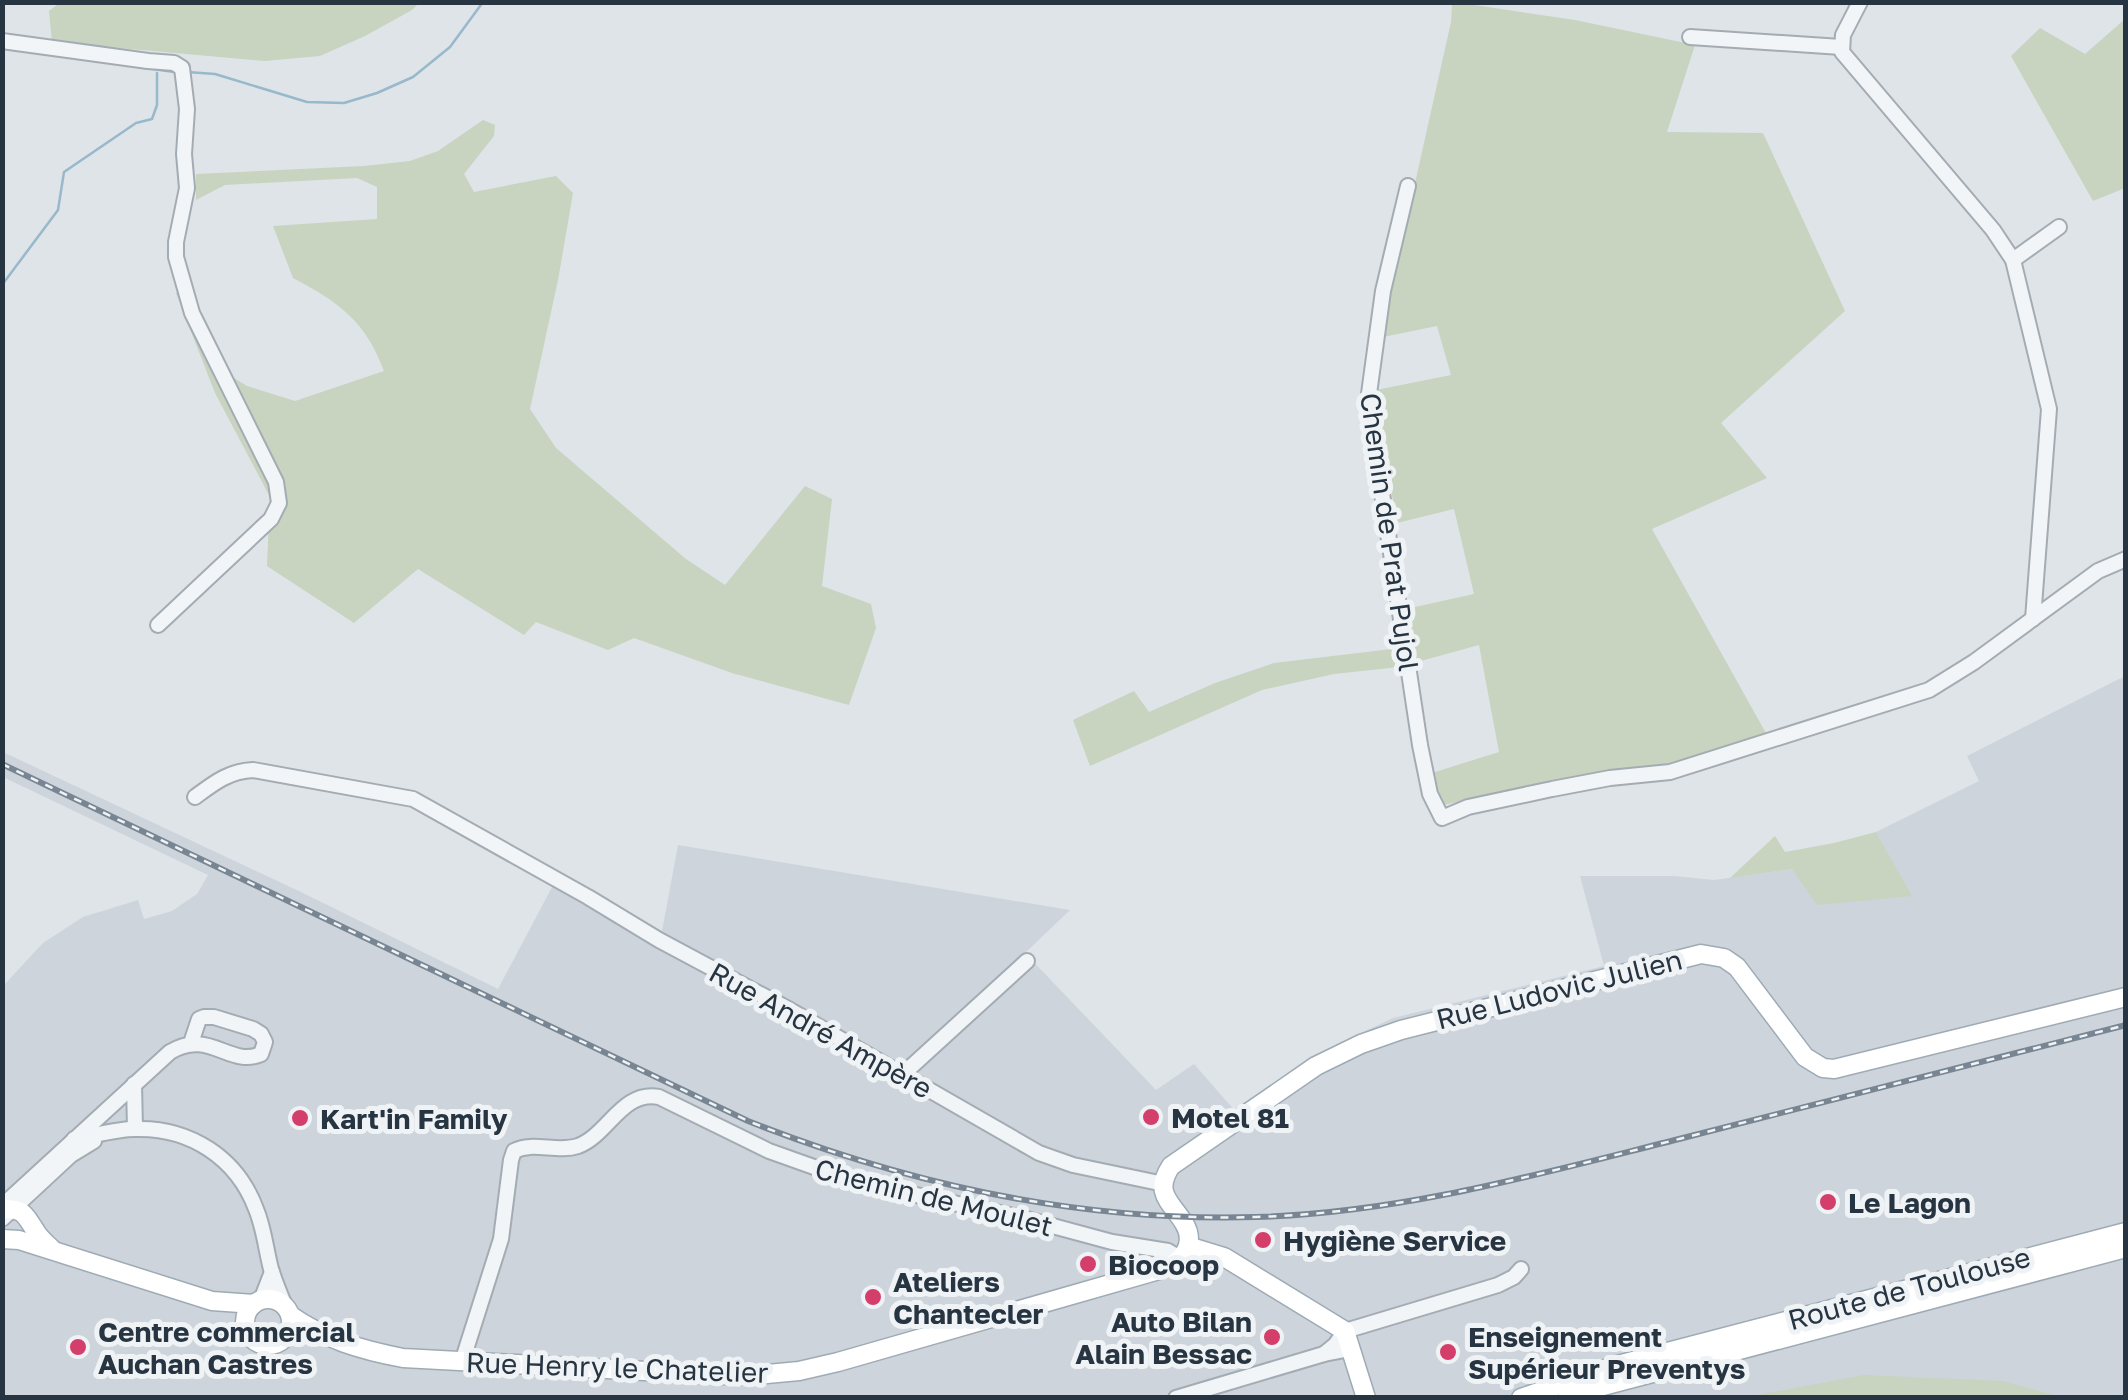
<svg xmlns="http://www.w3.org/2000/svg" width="2128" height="1400" font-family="'Golos Text',sans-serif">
  <rect width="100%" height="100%" fill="#dfe4e9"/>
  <polygon fill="#cdd4db" points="2125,676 2125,1397 3,1397 2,1004 4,1002 3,986 43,943 83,917 138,900 144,919 172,911 197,894 208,875 3,777 3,752 303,893 498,989 560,872 662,931 678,845 1070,910 1025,953 1156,1090 1194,1064 1236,1112 1308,1058 1393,1018 1604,966 1580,876 1674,876 1714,880 1792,869 1911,896 1876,832 1979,781 1967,756"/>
  <g fill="#c8d3c0">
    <polygon points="61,2 419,3 412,10 365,36 320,56 265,61 52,42 49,11"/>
    <polygon points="1461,3 1575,20 1695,45 1667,132 1763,133 1845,311 1721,423 1767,478 1652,529 1767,735 1690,762 1650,768 1610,771 1443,805 1437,796 1432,773 1499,752 1479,645 1399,667 1334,674 1262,690 1090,766 1073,720 1134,691 1149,712 1215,683 1274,663 1400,648 1413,644 1406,609 1474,594 1454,509 1397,523 1376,405 1376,390 1451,375 1437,326 1383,337 1386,313 1451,22 1452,4"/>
    <polygon points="2125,19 2125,188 2093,201 2011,56 2040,28 2085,54"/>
    <path d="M483 120 495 125 494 136 464 174 474 192 556 176 573 193 558 280 530 409 556 448 686 559 725 585 805 486 832 499 822 586 871 604 876 628 849 705 732 673 634 638 608 650 536 622 524 635 418 569 354 623 267 566 270 497 215 393 176 293 189 286 226 373 247 386 295 401 384 371C366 322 339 302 293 278L273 226 377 219V187L357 178 225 185 196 200V174L364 166 410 161 438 151Z"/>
    <polygon points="1876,832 1912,896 1817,905 1792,869 1730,878 1775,836 1785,852 1834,843"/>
    <polygon points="1864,1375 2003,1381 2061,1397 1747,1397"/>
  </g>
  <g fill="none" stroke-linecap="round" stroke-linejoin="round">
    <g stroke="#98b8cb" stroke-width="2.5">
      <polyline points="63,56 174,72"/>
      <polyline points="187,72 215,74 307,102 344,103 377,93 413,77 450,47 483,2"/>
      <polyline points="2,285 58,210 64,172 136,123 152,119 157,105 157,73"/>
    </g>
    <defs>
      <g id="minor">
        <polyline points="1860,2 1843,35 1842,52 1993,230 2013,260 2049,409 2033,619"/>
        <polyline points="1690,37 1841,47"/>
        <polyline points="2,41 148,61 174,63 182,68 187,109 184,154 187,188 176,242 176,257 192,313 276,482 279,503 271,519 158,625"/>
        <polyline points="1408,186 1383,291 1368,401 1420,745 1430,794 1442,818 1468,807 1552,789 1610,778 1670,772 1929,690 1974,662 2098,571 2126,559"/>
        <polyline points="2013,260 2059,227"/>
        <path d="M195 797C214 783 229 771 253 770L413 799 588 897 659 940 790 1010 1039 1153 1073 1165 1164 1184"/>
        <polyline points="902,1075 1027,961"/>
        <polyline points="134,1084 135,1129"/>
        <path d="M74 1139C94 1136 115 1129 135 1129 190 1127 237 1158 256 1209 264 1228 266 1250 271 1269 275 1282 280 1294 285 1306"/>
        <path d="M2 1206 170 1052C209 1028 230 1068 261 1054L265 1042 261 1034 253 1029 214 1017H204L199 1019 191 1043"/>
        <polyline points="2,1219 71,1155 94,1141"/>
        <polyline points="261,1300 272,1272"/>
        <polyline points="1350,1349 1324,1354 1335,1345 1345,1331 1498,1285 1514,1277 1521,1269"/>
        <path d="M462 1362 501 1239 511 1160 514 1151C533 1141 557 1153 578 1146 608 1135 622 1090 659 1097L769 1151 856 1182 1023 1218 1112 1242 1168 1251 1182 1259"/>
        <polyline points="1176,1398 1324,1354"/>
      </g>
      <g id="major">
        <path d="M2 1209C25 1209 24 1214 35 1230 39 1238 46 1243 52 1249"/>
        <polyline points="2,1239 19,1240 212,1301 254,1304"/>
        <polyline points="1188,1246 1224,1257 1345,1331 1366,1398"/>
        <circle cx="268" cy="1322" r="23"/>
        <path d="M290 1315C324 1339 361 1350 403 1358L720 1375H756L799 1371 838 1362 1166 1268C1184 1260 1196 1243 1184 1223 1171 1202 1153 1193 1171 1166L1316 1066 1361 1044 1401 1030 1701 954 1724 958 1737 967 1805 1057 1823 1068 1834 1069 2126 997"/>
        <polyline points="1521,1398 1614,1366 2126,1232"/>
        <polyline points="1567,1398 1603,1386 2126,1248"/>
      </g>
    </defs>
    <use href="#minor" stroke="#a4acb3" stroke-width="18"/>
    <use href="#major" stroke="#9eabb5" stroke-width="21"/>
    <use href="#minor" stroke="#f2f5f7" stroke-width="14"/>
    <use href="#major" stroke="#fff" stroke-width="18"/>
    <defs>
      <path id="rail" d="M2 764 748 1121C910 1185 1081 1222 1256 1217 1401 1213 1539 1174 1679 1139 1828 1101 1977 1063 2126 1025"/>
    </defs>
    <use href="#rail" stroke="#788693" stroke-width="6"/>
    <use href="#rail" stroke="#eff3f6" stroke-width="2.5" stroke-dasharray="8" stroke-linecap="butt"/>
  </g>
  <g fill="#d43e6b" stroke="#eff3f6" stroke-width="4">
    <circle cx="1151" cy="1117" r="10"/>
    <circle cx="300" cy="1118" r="10"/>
    <circle cx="1828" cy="1202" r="10"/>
    <circle cx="1263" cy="1240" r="10"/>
    <circle cx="1088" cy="1264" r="10"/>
    <circle cx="873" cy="1297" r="10"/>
    <circle cx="1272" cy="1337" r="10"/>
    <circle cx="78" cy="1347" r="10"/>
    <circle cx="1448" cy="1352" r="10"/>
  </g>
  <g text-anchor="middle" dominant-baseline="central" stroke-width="10" stroke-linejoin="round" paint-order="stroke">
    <g font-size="28" fill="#273441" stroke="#eff3f6">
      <text transform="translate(1390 532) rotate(82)">Chemin de Prat Pujol</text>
      <text transform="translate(1559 989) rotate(-14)">Rue Ludovic Julien</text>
      <text transform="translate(821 1030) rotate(29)">Rue André Ampère</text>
      <text transform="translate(934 1197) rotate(14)">Chemin de Moulet</text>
      <text transform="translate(1909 1288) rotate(-15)">Route de Toulouse</text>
      <text transform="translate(617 1367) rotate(2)">Rue Henry le Chatelier</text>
    </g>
    <g font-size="28" font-weight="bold" fill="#273441" stroke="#eff3f6" text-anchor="start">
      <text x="1171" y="1117">Motel 81</text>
      <text x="320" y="1118">Kart'in Family</text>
      <text x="1848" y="1202">Le Lagon</text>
      <text x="1283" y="1240">Hygiène Service</text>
      <text x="1108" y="1264">Biocoop</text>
      <text x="893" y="1281">Ateliers<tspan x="893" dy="32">Chantecler</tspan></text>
      <text x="1252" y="1321" text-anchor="end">Auto Bilan<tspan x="1252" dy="32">Alain Bessac</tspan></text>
      <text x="98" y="1331">Centre commercial<tspan x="98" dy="32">Auchan Castres</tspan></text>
      <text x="1468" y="1336">Enseignement<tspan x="1468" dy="32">Supérieur Preventys</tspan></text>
    </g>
  </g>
  <rect width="2128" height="1400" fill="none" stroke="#273441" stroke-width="10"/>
</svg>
